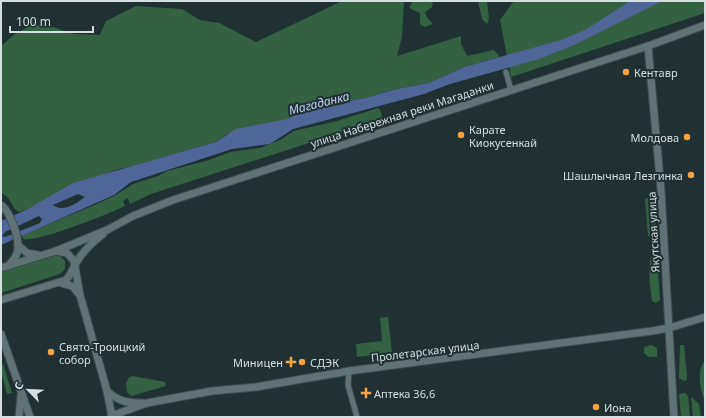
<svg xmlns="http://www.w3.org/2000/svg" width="706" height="418" font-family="'Noto Sans',sans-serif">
  <rect width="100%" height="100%" fill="#203033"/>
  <g fill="#336242">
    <path d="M342 1H404L402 37 397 56 461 36V44L467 56 494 50 500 57 464 67 429 83 397 89 365 98 353 100 344 104 306 111 287 119 227 134 216 142 137 165 115 170 28 209 19 212C10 207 13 198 1 193V46L15 34 32 25 50 26 74 34 100 35 106 21 136 6 182 9 200 20 219 23 256 42Z"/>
    <polygon points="413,1 433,1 432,7 425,12 428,19 433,24 425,27 420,24 420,13 409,8"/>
    <polygon points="478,1 487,1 489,19 487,24 482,19"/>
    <polygon points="514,1 705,1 705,13 511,77 500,20"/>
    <path d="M378 108 381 111 382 118 380 120 151 194 130 204 128 198 123 201 125 206C109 214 36 243 23 239L22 235 92 206 114 196 133 184 158 176 167 171 209 160 230 152 260 148 280 140 294 131 337 121Z"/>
    <polygon points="649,198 653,200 656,221 655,235 650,237 648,236 645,199"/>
    <path d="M653 254 657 255V258L660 300 656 303 652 301C651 292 646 261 653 254Z"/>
    <polygon points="54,255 60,256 65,261 65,269 60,274 1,293 1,272"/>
    <polygon points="388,317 392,353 357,357 356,344 382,341 380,318"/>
    <polygon points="651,345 657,348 657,357 649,357 644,353 644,347"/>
    <polygon points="680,345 684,345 687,377 686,381 684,381 679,378"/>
    <path d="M705 360V402C700 389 696 372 705 360Z"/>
    <polygon points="1,364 3,364 12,393 7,394 1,372"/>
    <polygon points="133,376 165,382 166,386 131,396 127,392 126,384 129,377"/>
    <polygon points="685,393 688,396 690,417 681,417 679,394"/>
    <polygon points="691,397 699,404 701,417 693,417"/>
  </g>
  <path fill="#506699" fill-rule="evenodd" d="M632 1H662L574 45 539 59 450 84 424 94 293 129 270 144 232 149 131 182 114 195 1 245V221L28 209 73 183 216 142 236 129 287 119 306 111 344 104 353 100 365 98 397 89 429 83 464 67 561 40 585 30 627 3ZM78 194 85 197C77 203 63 213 53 205ZM39 216 42 219 40 223 5 237 2 236 5 232Z"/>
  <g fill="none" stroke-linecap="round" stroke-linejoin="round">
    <defs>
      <g id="street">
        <polyline points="506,72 511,90"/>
        <polyline points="349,371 348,385 357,417"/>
      </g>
      <g id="secondary">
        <polyline points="648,46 661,190 674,417"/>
        <path d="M1 205C9 210 18 235 18 245 19 253 14 260 9 265"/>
        <polyline points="18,245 27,253 38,255"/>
        <polyline points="56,251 67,253 74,261 80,295 107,391 112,417"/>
        <polyline points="1,268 56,251 107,230 133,216 173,200 648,46 705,25"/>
        <polyline points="61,283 72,286 79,294"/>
        <path d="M1 300 66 280C72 274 72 269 76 263 82 252 93 242 103 234"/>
        <polyline points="1,334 30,417"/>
        <path d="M107 391C119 402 128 403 143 403"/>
        <polyline points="111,416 147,403 212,391 256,387 349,371 652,331 669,328 705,317"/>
        <polyline points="19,417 21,395"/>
      </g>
    </defs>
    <use href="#street" stroke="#3d4c4e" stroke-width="7"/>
    <use href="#secondary" stroke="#3d4c4e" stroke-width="9"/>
    <use href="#street" stroke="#607275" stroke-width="5"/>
    <use href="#secondary" stroke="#607275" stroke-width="7"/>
  </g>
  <g fill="#f3a442" stroke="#203033" stroke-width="1.5">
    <circle cx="626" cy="72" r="4"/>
    <circle cx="461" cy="135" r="4"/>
    <circle cx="687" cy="137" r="4"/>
    <circle cx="691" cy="175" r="4"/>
    <circle cx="51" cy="352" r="4"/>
    <path d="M289 356h4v4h4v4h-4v4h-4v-4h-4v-4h4z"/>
    <circle cx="302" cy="362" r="4"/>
    <path d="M364 387h4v4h4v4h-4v4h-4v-4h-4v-4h4z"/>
    <circle cx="596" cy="407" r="4"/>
  </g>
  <g text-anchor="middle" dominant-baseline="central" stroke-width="4" stroke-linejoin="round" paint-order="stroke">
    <g font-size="11" fill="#d5dfe1" stroke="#203033" text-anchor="start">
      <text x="634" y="72">Кентавр</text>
      <text x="469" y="129">Карате<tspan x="469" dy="13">Киокусенкай</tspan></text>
      <text x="679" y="137" text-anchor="end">Молдова</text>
      <text x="683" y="175" text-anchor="end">Шашлычная Лезгинка</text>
      <text x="59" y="346">Свято-Троицкий<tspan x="59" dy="13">собор</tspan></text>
      <text x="283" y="362" text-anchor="end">Миницен</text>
      <text x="310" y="362">СДЭК</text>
      <text x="374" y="393">Аптека 36,6</text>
      <text x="604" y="407">Иона</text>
    </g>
    <g font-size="11" fill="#d5dfe1" stroke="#203033">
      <text transform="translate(402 114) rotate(-18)">улица Набережная реки Магаданки</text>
      <text transform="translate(653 232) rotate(-93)">Якутская улица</text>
      <text transform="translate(425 351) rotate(-7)">Пролетарская улица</text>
    </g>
    <g font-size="12" font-style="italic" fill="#c5d3f3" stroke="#203033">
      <text transform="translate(319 103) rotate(-14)">Магаданка</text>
    </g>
  </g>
  <rect width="706" height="418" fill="none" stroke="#d5dfe1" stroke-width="4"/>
  <g transform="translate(28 390) rotate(294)" stroke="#203033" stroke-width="3" paint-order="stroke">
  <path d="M0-3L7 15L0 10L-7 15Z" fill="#d5dfe1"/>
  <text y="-6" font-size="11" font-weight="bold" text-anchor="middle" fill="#d5dfe1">С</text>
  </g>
  <path d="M10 26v6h83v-6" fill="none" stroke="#d5dfe1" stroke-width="2"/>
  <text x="16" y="26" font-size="12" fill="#d5dfe1" stroke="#203033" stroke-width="3" paint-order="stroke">100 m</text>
</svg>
